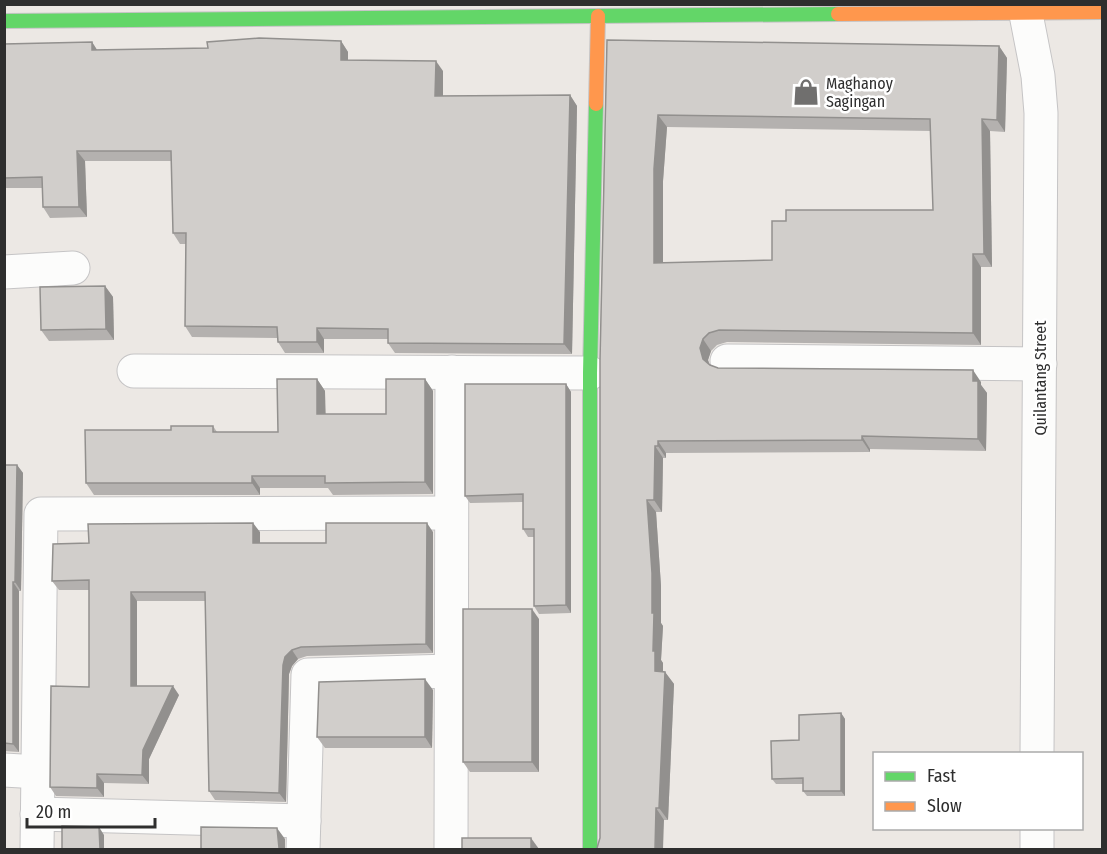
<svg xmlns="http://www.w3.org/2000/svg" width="1107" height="854" font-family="'Fira Sans Condensed',sans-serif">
  <rect width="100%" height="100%" fill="#ece8e4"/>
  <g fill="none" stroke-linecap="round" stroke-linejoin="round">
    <defs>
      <g id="street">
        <polyline points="1024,4 1038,76 1041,113 1037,754"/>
        <polyline points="4,272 73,268"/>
        <polyline points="727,361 1040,364"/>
        <polyline points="134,371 590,373"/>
        <polyline points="4,770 39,772"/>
        <polyline points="37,814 304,821"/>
        <polyline points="37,850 41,514 451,513"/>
        <polyline points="303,850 308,675 451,671"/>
        <polyline points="451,850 452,372"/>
        <polyline points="1037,850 1037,828"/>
      </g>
      <g id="fast">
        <polyline points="4,21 838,14"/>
        <polyline points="590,850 590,373 596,104"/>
      </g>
      <g id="slow">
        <polyline points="838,14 1102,12"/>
        <polyline points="596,104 598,16"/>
      </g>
    </defs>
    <use href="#street" stroke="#c5c4c5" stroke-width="35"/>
    <use href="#fast" stroke="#c5c4c5" stroke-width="16"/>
    <use href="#slow" stroke="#c5c4c5" stroke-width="16"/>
    <use href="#street" stroke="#fcfcfb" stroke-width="33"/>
    <use href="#fast" stroke="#63d668" stroke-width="14"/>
    <use href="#slow" stroke="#ff974d" stroke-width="14"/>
  </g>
  <g fill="#b4b1af" fill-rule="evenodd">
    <path d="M607 40 999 46 1007 58 1005 132 990 131 992 267H981V345L727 342 717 345 711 351 708 360 710 365 718 368 981 382V385L987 393 986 451 870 449V452L666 453V458H663L662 512H656L661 586V623L663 626 661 660 663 663V672H665L674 684 668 820H664L597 848 600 838ZM667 127 931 131 933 210 786 221 772 260 663 263V181Z"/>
    <polygon points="341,41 348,52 348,60 443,71 443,96 570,95 577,106 572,354 395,353 388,343 388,339 324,339 324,353 285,353 278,342 277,338 192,337 185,326 186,244 180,244 173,233 172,161 85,161 87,217 50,218 43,207 42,188 4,188 4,44 92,42 97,50 208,48"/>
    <polygon points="105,286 113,297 114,340 49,341 41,330"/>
    <polygon points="317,379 325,391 325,414 386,414 425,379 433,391 433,494 333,495 328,488 260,488 260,495 94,495 86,483 171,430 213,426 217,432 278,432"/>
    <polygon points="566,384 571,392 571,613 539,614 534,606 534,537 528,537 523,529 523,502 470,503 465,496"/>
    <polygon points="4,465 17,465 23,473 21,591 19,591 19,752 4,751"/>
    <polygon points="260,532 260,543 326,543 433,532 433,653 307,656 298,659 292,666 289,674 286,802 215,800 209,791 205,601 137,601 137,686 179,695 149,759 149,784 104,783 104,797 56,796 50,787 89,687 89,590 59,590 52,581 89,543"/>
    <polygon points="539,619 539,772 470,772 463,762"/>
    <polygon points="433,690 432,748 325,748 317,737"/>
    <polygon points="841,713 845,719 845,796 807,796 803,791 803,784 776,784 772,779 799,740"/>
  </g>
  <g fill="#92908e">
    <polygon points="341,41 348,52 348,70 341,60"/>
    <polygon points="92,42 99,53 92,50"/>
    <polygon points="999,46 1007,58 1005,132 997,120"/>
    <polygon points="436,61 443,71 443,107 435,96"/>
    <polygon points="570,95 577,106 572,354 564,344"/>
    <polygon points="658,115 667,127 663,181 663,275 654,263 654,169"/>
    <polygon points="982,119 990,131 992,267 984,254"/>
    <polygon points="77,151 85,161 87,217 79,207"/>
    <polygon points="973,254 981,267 981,345 973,333"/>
    <polygon points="105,286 113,297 114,340 106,329"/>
    <polygon points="317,328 324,339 324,353 317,342"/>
    <polygon points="703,339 711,351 708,360 711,371 703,359 700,348"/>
    <polygon points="973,370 981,382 981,385 987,393 986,451 978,439 973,381"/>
    <polygon points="317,379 325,391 326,426 317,414"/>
    <polygon points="425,379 433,391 433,494 425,482"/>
    <polygon points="566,384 571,392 571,613 566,605"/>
    <polygon points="862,436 870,449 870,452 862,440"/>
    <polygon points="658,441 666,453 666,458 658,446"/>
    <polygon points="655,446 663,458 662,512 654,500"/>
    <polygon points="17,465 23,473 21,591 15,582"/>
    <polygon points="252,476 260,488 260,495 252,483"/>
    <polygon points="647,500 656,512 661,586 661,623 663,626 661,660 663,663 663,684 655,671 653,651"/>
    <polygon points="253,523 260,532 260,553 253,543"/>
    <polygon points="427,523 433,532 433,653 426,644"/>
    <polygon points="13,582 19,591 19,752 13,744"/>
    <polygon points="131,592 137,601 137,696 131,686"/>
    <polygon points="532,609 539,619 539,772 532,762"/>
    <polygon points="292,650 298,659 292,666 289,674 286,802 279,793 283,665 285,657"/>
    <polygon points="665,672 674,684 668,820 659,808"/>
    <polygon points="425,679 433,690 432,748 425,737"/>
    <polygon points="173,686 179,695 149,759 149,784 142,775 143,750"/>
    <polygon points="841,713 845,719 845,796 841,791"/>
    <polygon points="97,774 104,783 104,797 97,788"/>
    <polygon points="656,808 664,820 663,849 655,849"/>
    <polygon points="99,827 104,835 104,849 100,849"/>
    <polygon points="277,828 285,839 285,849 280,849 279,848"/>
    <polygon points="531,838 539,849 531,849"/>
  </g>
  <g fill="#d1cecb" stroke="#92908e" stroke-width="1.5" fill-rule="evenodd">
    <polygon points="259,38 341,41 341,60 436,61 435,96 570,95 564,344 388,343 388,329 317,328 317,342 278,342 277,327 185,326 186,233 173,233 171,151 77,151 79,207 43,207 42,177 4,178 4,44 92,42 92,50 208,48 207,42"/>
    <path d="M607 40 999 46 997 120 982 119 984 254H973V333L719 330 709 333 703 339 700 348 703 359 710 365 718 368 973 370V381H978V439L862 436V440L658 441V446H655L654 500H647L652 573V613H654L653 651H655V671L665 672 659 808H656L655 849H596L597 848 600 838V361ZM658 115 930 119 933 210H786V221H772V260L654 263V169Z"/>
    <polygon points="105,286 106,329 41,330 40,287"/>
    <polygon points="277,379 317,379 317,414 386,414 386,379 425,379 425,482 325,483 325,476 252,476 252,483 86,483 85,430 171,430 171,426 213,426 213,432 278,432"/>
    <polygon points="465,384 566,384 566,605 534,606 534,529 523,529 523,494 465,496"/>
    <polygon points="4,465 17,465 15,582 13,582 13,744 4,743"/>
    <polygon points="253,523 253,543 326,543 326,523 427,523 426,644 301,647 292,650 285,657 283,665 279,793 209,791 205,592 131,592 131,686 173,686 143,750 142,775 97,774 97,788 50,787 51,686 89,687 89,580 52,581 53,544 89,543 88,524"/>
    <rect x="463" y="609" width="69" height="153"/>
    <polygon points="425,679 425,737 317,737 319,682"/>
    <polygon points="841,713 841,791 803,791 803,778 772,779 771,741 799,740 799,715"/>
    <polygon points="62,826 99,827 100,849 62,849"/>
    <polygon points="201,827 277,828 279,848 280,849 201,849"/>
    <rect x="462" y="838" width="69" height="11"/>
  </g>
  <defs>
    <symbol id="shop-bare" viewBox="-9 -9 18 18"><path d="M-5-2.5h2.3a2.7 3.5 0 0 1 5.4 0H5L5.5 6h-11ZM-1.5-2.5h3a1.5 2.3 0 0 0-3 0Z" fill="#706f6e" stroke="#fff" stroke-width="2.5" paint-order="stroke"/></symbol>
  </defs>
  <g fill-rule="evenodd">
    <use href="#shop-bare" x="787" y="73" width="38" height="38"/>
  </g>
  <g text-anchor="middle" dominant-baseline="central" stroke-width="5" stroke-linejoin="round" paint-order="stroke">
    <g font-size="16" fill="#2e2e2e" stroke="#fff" text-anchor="start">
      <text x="826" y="83">Maghanoy<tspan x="826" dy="18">Sagingan</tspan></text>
    </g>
    <g font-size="16" fill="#2e2e2e" stroke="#fff">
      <text transform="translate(1040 378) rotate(-90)">Quilantang Street</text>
    </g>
  </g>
  <rect width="1107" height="854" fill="none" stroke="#2e2e2e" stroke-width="12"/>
  <rect x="873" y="752" width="210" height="78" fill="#ffffff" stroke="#ababab" stroke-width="1.5"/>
  <rect x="885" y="772" width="30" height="9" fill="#63d668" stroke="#ababab" stroke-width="1.5"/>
  <text x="927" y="782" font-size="18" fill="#2e2e2e">Fast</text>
  <rect x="885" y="802" width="30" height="9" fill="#ff974d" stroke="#ababab" stroke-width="1.5"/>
  <text x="927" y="812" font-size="18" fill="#2e2e2e">Slow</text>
  <path d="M27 818v9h128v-9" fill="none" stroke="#2e2e2e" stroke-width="3"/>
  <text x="36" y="818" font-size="18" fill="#2e2e2e" stroke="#ffffff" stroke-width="4.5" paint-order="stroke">20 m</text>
</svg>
